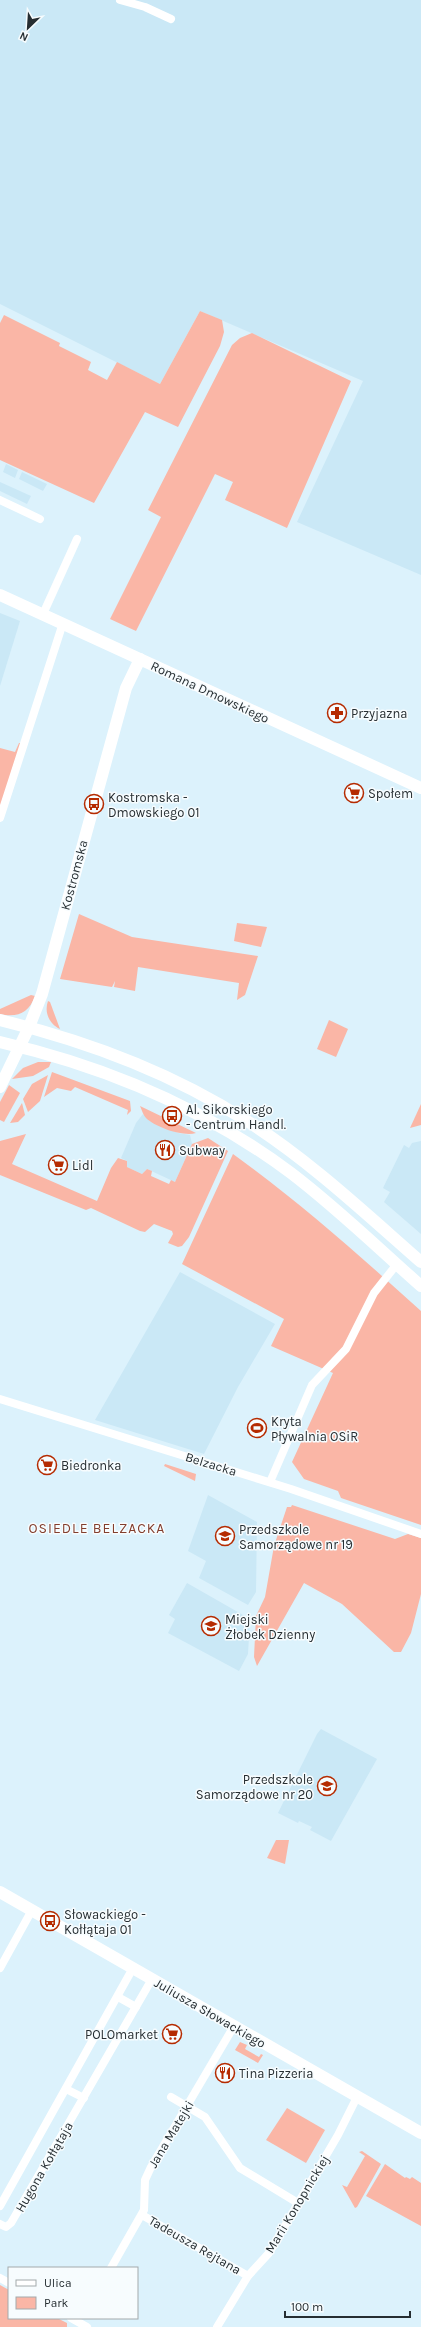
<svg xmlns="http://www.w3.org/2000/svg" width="421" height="2327" font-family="Karla,sans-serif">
  <rect width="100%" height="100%" fill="#dcf2fc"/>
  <g fill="#cae8f6">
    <polygon points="0,0 421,0 421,575 297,522 363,381 200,311 160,384 0,304"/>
    <polygon points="6,464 18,470 15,478 3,472"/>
    <polygon points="22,472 47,484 43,491 19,479"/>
    <polygon points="0,482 31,496 27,504 0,491"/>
    <polygon points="0,613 20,621 0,686"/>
    <polygon points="143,1114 149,1120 178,1133 190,1135 192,1144 175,1182 147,1169 142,1174 127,1167 127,1161 121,1158 136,1123"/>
    <polygon points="421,1141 421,1234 384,1202 390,1192 383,1188 404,1145 409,1148 412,1143"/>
    <polygon points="180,1272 275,1324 238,1387 204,1454 95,1420"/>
    <polygon points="208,1495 257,1522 256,1592 248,1605 199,1578 206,1561 188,1551"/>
    <polygon points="187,1583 250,1619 248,1654 239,1671 168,1633 175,1619 169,1615"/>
    <polygon points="321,1729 377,1759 331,1841 310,1830 312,1827 299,1821 298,1823 278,1813 317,1734"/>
  </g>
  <g fill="#fab6a6">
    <polygon points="200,311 222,320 224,332 220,346 178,427 145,412 94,503 0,460 0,323 4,315 60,343 59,346 91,362 88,370 107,380 117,362 160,384"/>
    <polygon points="252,333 351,381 287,528 225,500 233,482 215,474 136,631 110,619 161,517 148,510 232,345 240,338"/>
    <polygon points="19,743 21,743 0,807 0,748 15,752"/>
    <polygon points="79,914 132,937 258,956 245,995 237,1000 239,983 138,967 135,991 114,987 115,981 112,987 60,979"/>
    <polygon points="237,923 267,927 261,947 234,941"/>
    <path d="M31 995 35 996C29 1013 17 1018 0 1014V1009Z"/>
    <path d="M48 1001 50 1002 60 1029C49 1024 44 1012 48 1001Z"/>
    <polygon points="329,1020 348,1029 336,1057 317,1049"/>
    <polygon points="38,1062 51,1062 49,1067 33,1076 12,1079 23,1068"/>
    <polygon points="52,1072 130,1101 131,1111 127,1115 128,1110 75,1087 71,1091 57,1088 44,1097"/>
    <polygon points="48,1075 40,1101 28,1112 23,1099 32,1084"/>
    <polygon points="9,1085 20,1093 4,1122 0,1120 0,1102"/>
    <polygon points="22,1103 25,1115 18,1122 10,1123"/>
    <polygon points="421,1104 421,1125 410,1128"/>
    <path d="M140 1106 196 1133C183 1137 155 1127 146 1118 143 1115 142 1110 140 1106Z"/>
    <polygon points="26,1134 12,1164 97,1201 111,1168 118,1158 127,1161 127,1167 142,1174 147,1169 152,1171 151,1176 169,1184 171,1180 175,1182 192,1144 208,1138 228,1151 189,1237 182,1246 178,1247 168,1243 173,1234 172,1231 154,1224 145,1232 140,1231 91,1208 86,1210 0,1175 0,1141"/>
    <path d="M233 1154C300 1202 360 1256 421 1311V1525L341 1498 338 1491 304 1479 292 1462 333 1373 271 1346 284 1319 182 1264Z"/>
    <polygon points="165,1464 196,1474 195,1481 164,1466"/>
    <polygon points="292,1505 395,1539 408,1534 421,1538 421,1594 411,1633 401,1652 394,1652 342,1604 304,1583 257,1666 254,1657 256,1616 265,1597 274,1546 287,1507 291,1507"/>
    <polygon points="276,1840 289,1840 285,1864 267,1858"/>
    <polygon points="240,2042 247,2045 245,2049 259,2057 261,2054 263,2055 258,2063 235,2050"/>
    <polygon points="287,2108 325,2130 306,2163 266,2140"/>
    <polygon points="362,2151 381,2164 357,2207 355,2208 342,2185 347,2187 365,2156 359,2152"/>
    <polygon points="385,2164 405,2178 406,2177 410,2179 412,2177 421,2183 421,2226 366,2196"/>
    <polygon points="0,2285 9,2290 9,2318 57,2318 67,2323 67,2327 0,2327"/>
  </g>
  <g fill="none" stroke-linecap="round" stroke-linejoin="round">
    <g stroke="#fff" stroke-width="8">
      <polyline points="120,0 145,7 171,19"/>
      <polyline points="0,500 40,519"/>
      <polyline points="43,614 77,539"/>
      <polyline points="0,818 63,623"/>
      <polyline points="0,1399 291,1489 421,1534"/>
      <polyline points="270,1482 312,1385 346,1349 374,1293 397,1264"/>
      <polyline points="0,1968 32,1910"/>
      <polyline points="118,1997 136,2007"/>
      <polyline points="66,2089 84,2098"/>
      <polyline points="171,2097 205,2117 240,2168 298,2203"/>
      <polyline points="0,2206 133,1968"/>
      <polyline points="142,2215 248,2276"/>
      <polyline points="0,2224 6,2227 11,2223 152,1979"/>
      <polyline points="111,2268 144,2210 145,2180 151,2167 234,2026"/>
      <polyline points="0,2278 9,2283"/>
      <polyline points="71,2318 87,2327"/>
      <polyline points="217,2327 248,2276 269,2253 338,2135 357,2097"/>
    </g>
    <g stroke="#fff" stroke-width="12">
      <polyline points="0,595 421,788"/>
      <path d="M0 1020C87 1041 172 1073 247 1121 310 1161 365 1213 421 1262"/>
      <path d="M0 1042C105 1066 204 1108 291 1173 337 1208 378 1248 421 1286"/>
      <polyline points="0,1087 29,1027 42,994 126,688 140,659"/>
      <polyline points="0,1892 421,2133"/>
    </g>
  </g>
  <defs>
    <symbol id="pharmacy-ring" viewBox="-11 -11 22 22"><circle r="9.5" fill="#f7fcfe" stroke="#b52b01" stroke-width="1.5"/><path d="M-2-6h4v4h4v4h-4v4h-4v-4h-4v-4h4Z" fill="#b52b01"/></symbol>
    <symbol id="supermarket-ring" viewBox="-11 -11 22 22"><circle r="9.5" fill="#f7fcfe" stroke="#b52b01" stroke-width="1.5"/><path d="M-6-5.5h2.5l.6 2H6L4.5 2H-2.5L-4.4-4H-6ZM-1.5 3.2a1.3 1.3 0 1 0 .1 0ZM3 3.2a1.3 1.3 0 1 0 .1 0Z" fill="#b52b01"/></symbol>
    <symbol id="bus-ring" viewBox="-11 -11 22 22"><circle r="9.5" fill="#f7fcfe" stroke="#b52b01" stroke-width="1.5"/><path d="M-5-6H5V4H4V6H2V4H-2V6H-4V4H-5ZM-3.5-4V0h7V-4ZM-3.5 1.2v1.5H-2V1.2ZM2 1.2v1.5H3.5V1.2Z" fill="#b52b01"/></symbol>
    <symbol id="restaurant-ring" viewBox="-11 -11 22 22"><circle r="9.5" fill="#f7fcfe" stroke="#b52b01" stroke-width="1.5"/><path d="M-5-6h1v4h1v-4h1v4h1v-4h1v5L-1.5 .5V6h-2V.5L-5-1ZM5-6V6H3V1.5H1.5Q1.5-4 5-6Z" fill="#b52b01"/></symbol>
    <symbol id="stadium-ring" viewBox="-11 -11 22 22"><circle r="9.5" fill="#f7fcfe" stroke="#b52b01" stroke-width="1.5"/><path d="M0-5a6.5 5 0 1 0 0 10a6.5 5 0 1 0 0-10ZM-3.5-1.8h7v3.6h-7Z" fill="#b52b01"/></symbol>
    <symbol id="school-ring" viewBox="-11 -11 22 22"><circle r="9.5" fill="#f7fcfe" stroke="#b52b01" stroke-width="1.5"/><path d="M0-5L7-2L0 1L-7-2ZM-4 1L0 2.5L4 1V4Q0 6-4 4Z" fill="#b52b01"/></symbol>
  </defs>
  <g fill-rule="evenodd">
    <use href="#pharmacy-ring" x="326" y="702" width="22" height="22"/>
    <use href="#supermarket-ring" x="343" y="782" width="22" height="22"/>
    <use href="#bus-ring" x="83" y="793" width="22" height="22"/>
    <use href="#bus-ring" x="161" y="1105" width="22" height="22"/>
    <use href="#restaurant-ring" x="154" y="1139" width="22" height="22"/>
    <use href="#supermarket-ring" x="47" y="1154" width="22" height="22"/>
    <use href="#stadium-ring" x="246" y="1417" width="22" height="22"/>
    <use href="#supermarket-ring" x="36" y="1454" width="22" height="22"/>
    <use href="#school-ring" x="214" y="1525" width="22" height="22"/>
    <use href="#school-ring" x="200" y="1615" width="22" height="22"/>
    <use href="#school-ring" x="316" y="1775" width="22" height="22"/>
    <use href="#bus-ring" x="39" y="1910" width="22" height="22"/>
    <use href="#supermarket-ring" x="161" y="2023" width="22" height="22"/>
    <use href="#restaurant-ring" x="214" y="2062" width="22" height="22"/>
  </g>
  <g text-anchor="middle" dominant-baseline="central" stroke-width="3" stroke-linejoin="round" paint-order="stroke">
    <g font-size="13" fill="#262e32" stroke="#f7fcfe">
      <text transform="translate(210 692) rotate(25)">Romana Dmowskiego</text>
      <text transform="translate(74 875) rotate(-75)">Kostromska</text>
      <text transform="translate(211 1464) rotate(17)">Belzacka</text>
      <text transform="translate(210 2013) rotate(30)">Juliusza Słowackiego</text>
      <text transform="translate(171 2134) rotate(-59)">Jana Matejki</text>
      <text transform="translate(44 2167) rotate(-60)">Hugona Kołłątaja</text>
      <text transform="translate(297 2204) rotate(-59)">Marii Konopnickiej</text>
      <text transform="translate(195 2245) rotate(30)">Tadeusza Rejtana</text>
    </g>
    <g font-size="13" fill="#262e32" stroke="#f7fcfe" text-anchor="start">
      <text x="351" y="713">Przyjazna</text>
      <text x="368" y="793">Społem</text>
      <text x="108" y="797">Kostromska -<tspan x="108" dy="15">Dmowskiego 01</tspan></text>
      <text x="186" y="1109">Al. Sikorskiego<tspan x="186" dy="15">- Centrum Handl.</tspan></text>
      <text x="179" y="1150">Subway</text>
      <text x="72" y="1165">Lidl</text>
      <text x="271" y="1421">Kryta<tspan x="271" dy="15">Pływalnia OSiR</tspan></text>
      <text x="61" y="1465">Biedronka</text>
      <text x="239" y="1529">Przedszkole<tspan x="239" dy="15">Samorządowe nr 19</tspan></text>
      <text x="225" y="1619">Miejski<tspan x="225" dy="15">Żłobek Dzienny</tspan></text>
      <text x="313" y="1779" text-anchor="end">Przedszkole<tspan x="313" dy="15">Samorządowe nr 20</tspan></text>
      <text x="64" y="1914">Słowackiego -<tspan x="64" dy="15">Kołłątaja 01</tspan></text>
      <text x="158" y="2034" text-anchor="end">POLOmarket</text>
      <text x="239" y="2073">Tina Pizzeria</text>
    </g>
    <g font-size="14" letter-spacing="1" fill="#833e2d" stroke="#f7fcfe">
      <text x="97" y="1528">OSIEDLE BELZACKA</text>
    </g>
  </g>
  <rect x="8" y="2267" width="130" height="52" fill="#f7fcfe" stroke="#a3aaac"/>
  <rect x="16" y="2280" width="20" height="6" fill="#ffffff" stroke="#a3aaac"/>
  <text x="44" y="2287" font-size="12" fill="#262e32">Ulica</text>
  <rect x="16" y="2297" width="20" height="12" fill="#fab6a6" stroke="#a3aaac"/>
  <text x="44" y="2307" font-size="12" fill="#262e32">Park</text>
  <g transform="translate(28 28) rotate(205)" stroke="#f7fcfe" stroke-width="3" paint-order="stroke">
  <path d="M0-3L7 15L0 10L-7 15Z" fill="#262e32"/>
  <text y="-6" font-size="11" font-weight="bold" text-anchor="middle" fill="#262e32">N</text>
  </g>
  <path d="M285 2311v6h125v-6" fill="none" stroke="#262e32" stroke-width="2"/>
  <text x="291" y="2311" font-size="12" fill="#262e32" stroke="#f7fcfe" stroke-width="3" paint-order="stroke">100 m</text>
</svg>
